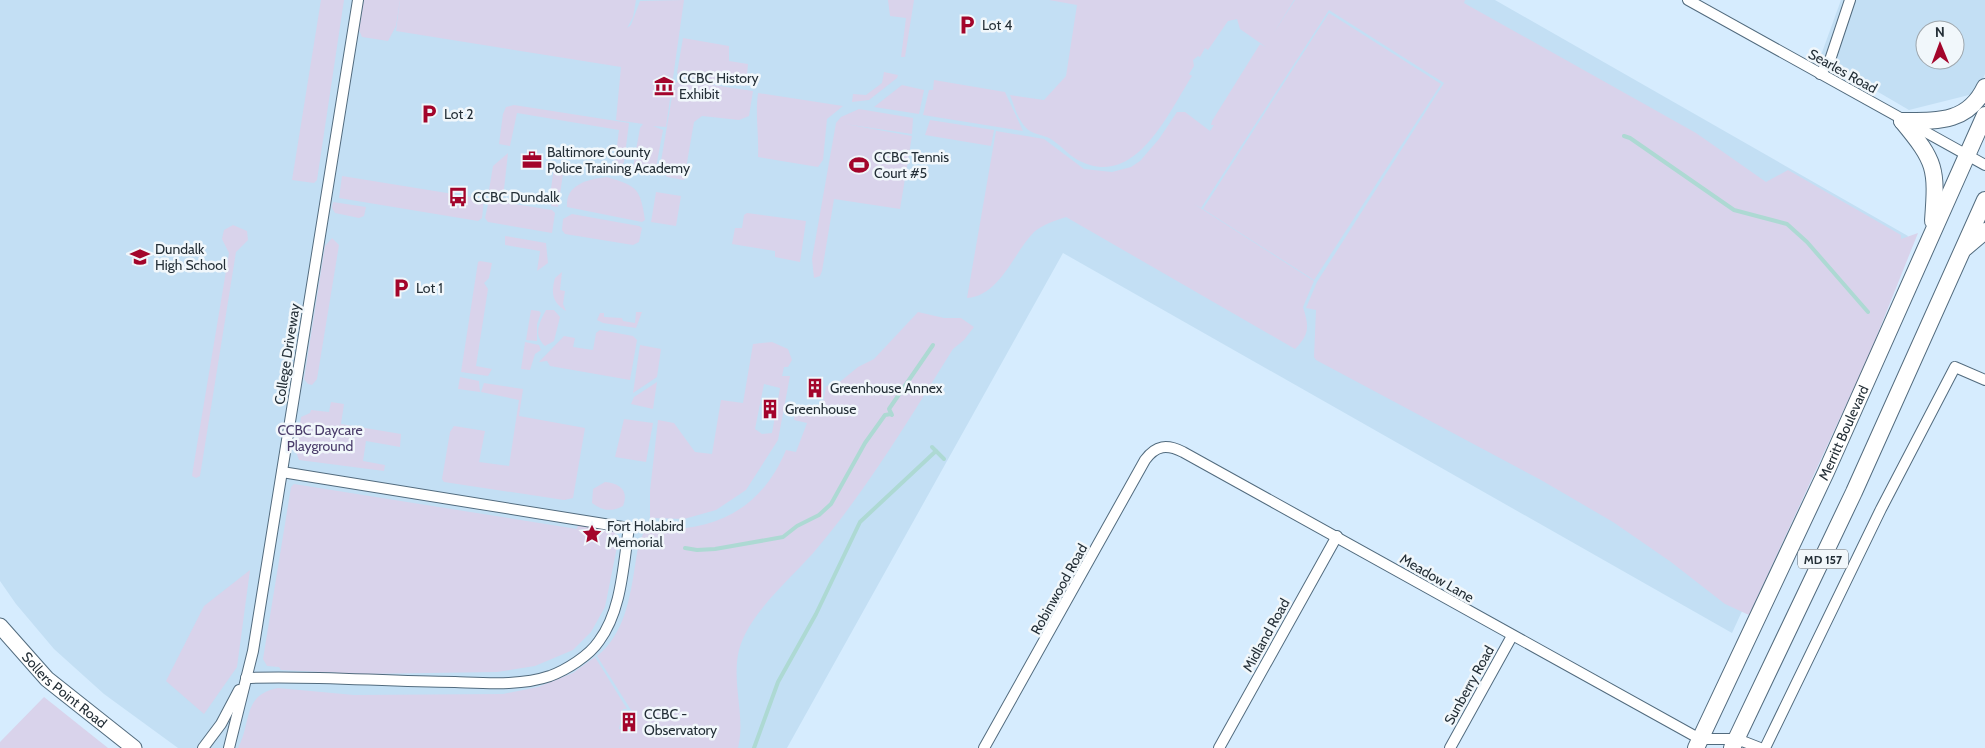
<svg xmlns="http://www.w3.org/2000/svg" width="1985" height="748" font-family="Cabin,sans-serif">
  <rect width="100%" height="100%" fill="#d6ecfe"/>
  <g fill="#c3dff4" fill-rule="evenodd">
    <polygon points="0,0 1495,0 1908,236 1869,323 1849,379 1732,633 1063,253 787,748 178,748 104,694 54,649 16,604 0,581"/>
    <path d="M1841 0H1985V74L1977 93 1909 110 1820 58ZM1925 30H1955V60H1925Z"/>
  </g>
  <g fill="#d9d3eb" fill-rule="evenodd">
    <polygon points="321,0 344,0 317,180 314,183 292,180"/>
    <polygon points="364,0 400,0 396,26 388,41 362,37 359,30"/>
    <polygon points="400,0 636,0 633,17 627,28 631,25 640,1 684,0 666,127 653,126 663,130 655,173 650,174 634,171 633,167 640,128 643,124 616,120 621,67 396,31"/>
    <polygon points="888,0 914,0 905,57 901,57 906,18 890,16"/>
    <path d="M1049 0H1294L1273 34 1295 0H1465L1464 3 1696 133 1766 182 1788 170 1901 235V239L1918 233 1870 353 1749 615 1725 604 1671 562 1613 522 1541 480 1316 360 1314 357 1316 310 1306 308 1317 282 1444 83 1329 10 1201 208 1194 204 1314 281 1303 307C1309 326 1310 334 1295 349L1066 217C1056 220 1042 225 1034 232 1014 252 1000 296 967 298L996 131 1044 139 1084 169 1112 172 1131 167 1140 161 1159 139 1177 112H1185L1210 131 1214 125H1211L1212 121 1260 44 1266 47 1240 29 1237 19 1228 21 1208 50 1205 48 1200 57 1198 56 1193 60 1194 66 1189 74 1192 76C1167 115 1134 192 1076 159 1068 154 1062 147 1055 142 1048 136 1042 136 1034 133 1020 128 1015 108 1010 95L1044 100 1066 76 1077 5Z"/>
    <polygon points="1329,13 1441,84 1314,280 1203,209"/>
    <polygon points="683,38 729,46 729,61 748,64 746,86 679,76 677,73"/>
    <polygon points="884,72 898,75 897,78 869,100 852,102 853,94 866,95 882,83"/>
    <polygon points="679,80 753,91 749,116 739,120 702,116 694,122 684,180 667,177 660,167 674,85"/>
    <polygon points="934,80 1005,92 1023,131 923,115 929,90 933,90"/>
    <polygon points="902,85 924,90 919,114 874,107"/>
    <path d="M758 93 843 106 827 119 823 160 818 167 758 157C759 133 755 116 758 93Z"/>
    <polygon points="514,105 629,123 624,162 620,169 614,169 619,130 517,113 510,146 499,144 503,114 506,107"/>
    <polygon points="859,109 913,118 912,134 845,124 912,136 900,209 834,199 822,271 820,276 814,278 812,259 836,123 841,117"/>
    <polygon points="930,120 994,130 991,146 925,135"/>
    <polygon points="508,153 503,198 488,196 493,166"/>
    <polygon points="554,167 558,167 563,174 558,207 551,206 553,197 550,196"/>
    <polygon points="342,176 484,199 482,218 478,221 339,198"/>
    <path d="M607 177C638 186 640 189 645 220L642 222 567 207C565 184 589 179 607 177Z"/>
    <polygon points="656,192 681,196 676,226 651,222"/>
    <polygon points="489,200 552,210 555,213 552,233 488,222 485,218"/>
    <polygon points="333,202 366,207 364,216 359,218 335,213 332,208"/>
    <polygon points="747,213 806,221 800,262 775,257 775,251 732,244 735,228 742,228 744,215"/>
    <polygon points="572,214 639,226 642,228 639,242 633,245 565,234 562,230 563,219"/>
    <polygon points="233,225 247,231 248,240 236,252 200,476 196,478 192,476 193,469 229,253 222,239 224,230"/>
    <polygon points="505,236 546,243 548,263 537,271 540,251 505,245"/>
    <polygon points="332,238 339,245 317,379 312,385 308,384 304,379 325,246"/>
    <polygon points="480,261 492,263 489,278 484,283 488,289 476,366 492,369 488,376 461,372 478,262"/>
    <path d="M562 272 560 290 565 291 563 304 566 311C552 302 551 293 555 278Z"/>
    <polygon points="531,310 539,311 541,313 537,324 537,341 526,340"/>
    <path d="M546 310H554L560 317 554 341 545 346C533 335 539 323 546 310Z"/>
    <polygon points="636,312 642,312 636,328 603,323 597,320 600,313 604,313 604,317 622,318 623,321 635,323"/>
    <path d="M918 312 944 318H961L974 327 964 340 953 349C911 416 870 485 819 546 794 577 750 610 739 650 731 683 746 716 738 748H238C252 722 242 695 278 688L354 695 503 694 538 687 573 673 595 657 627 709H623L619 729 636 732 638 712 631 710 597 656C624 635 630 598 635 566 637 553 638 541 646 529 710 533 760 513 786 450L796 452 807 423 794 420 795 412 821 416 826 386 836 385 858 367 874 359Z"/>
    <polygon points="600,330 633,336 637,340 630,380 550,366 547,361 539,362 564,336 575,338 573,347 593,350 596,333"/>
    <polygon points="525,342 539,345 541,350 535,354 530,370 521,369"/>
    <path d="M772 342 788 349 792 360 788 367H784L782 376H790L778 440 746 490 716 510 684 519 650 518V491L658 420 674 423 695 452 712 454 721 400 743 403 753 344ZM764 384 780 388 772 433 762 434 755 429Z"/>
    <polygon points="640,345 661,349 657,377 633,393"/>
    <polygon points="460,377 479,381 480,392 458,389"/>
    <polygon points="657,382 653,409 631,404 634,397"/>
    <polygon points="484,383 523,389 519,416 585,428 573,498 564,500 444,482 442,479 450,432 454,426 485,431 479,462 509,466 519,400 481,392"/>
    <polygon points="331,402 344,404 341,424 401,434 400,447 366,441 363,461 385,465 384,471 299,460 296,452 301,417 310,413 311,410 329,412"/>
    <polygon points="624,419 653,423 646,462 615,457"/>
    <path d="M605 482C620 483 629 491 623 506 611 512 603 511 592 503L593 489Z"/>
    <polygon points="294,484 577,529 578,525 613,531 619,537 605,607 591,632 573,650 535,666 497,672 362,674 281,670 279,667 267,666 263,659 291,487"/>
    <polygon points="250,570 237,667 204,714 166,681 204,606"/>
    <polygon points="44,697 108,748 0,748 0,742"/>
  </g>
  <g fill="none" stroke-linecap="round" stroke-linejoin="round">
    <g stroke="#add9d3" stroke-width="4">
      <polyline points="1624,136 1630,138 1734,210 1787,224 1807,242 1868,312"/>
      <polyline points="892,415 889,409 933,345"/>
      <polyline points="932,447 944,459"/>
      <polyline points="685,548 697,550 715,549 783,537 797,526 819,515 831,504 865,443 885,415 891,414"/>
      <polyline points="754,748 778,682 816,614 860,522 936,451"/>
    </g>
    <defs>
      <g id="street">
        <polyline points="1688,0 1985,165"/>
        <polyline points="1820,74 1830,60 1850,0"/>
        <path d="M246 678C315 675 385 682 455 682 485 683 521 686 550 676 566 670 589 656 599 641 622 610 623 565 629 528L282 472"/>
        <polyline points="203,748 221,724 239,690"/>
        <polyline points="229,748 253,651 358,0"/>
        <path d="M984 748 1145 460C1156 445 1167 444 1183 452L1700 739H1737L1760 748"/>
        <polyline points="1219,748 1337,536"/>
        <polyline points="1450,748 1512,636"/>
        <polyline points="1765,748 1881,509 1955,367 1985,380"/>
      </g>
      <g id="secondary">
        <path id="s1" d="M0 626 47 679 134 748"/>
      </g>
      <g id="primary">
        <path d="M1902 121C1936 162 1937 168 1933 221"/>
        <path d="M1902 121C1937 121 1968 123 1985 87"/>
        <polyline points="1965,248 1985,231"/>
        <path id="s2" d="M1696 748 1826 472 1985 115"/>
        <polyline points="1732,748 1854,492 1985,200"/>
      </g>
    </defs>
    <use href="#street" stroke="#526b7e" stroke-width="12"/>
    <use href="#secondary" stroke="#526b7e" stroke-width="17"/>
    <use href="#primary" stroke="#526b7e" stroke-width="18"/>
    <use href="#street" stroke="#fff" stroke-width="10"/>
    <use href="#secondary" stroke="#fff" stroke-width="15"/>
    <use href="#primary" stroke="#fff" stroke-width="16"/>
  </g>
  <defs>
    <symbol id="parking-bare" viewBox="-9 -9 18 18"><path d="M-3.5-5.5H1a3.5 3.5 0 0 1 0 7H-1V5.5H-3.5ZM-1-3.4V-.6H.8a1.4 1.4 0 0 0 0-2.8Z" fill="#a3052b" stroke="#f1f7fb" stroke-width="2.5" paint-order="stroke"/></symbol>
    <symbol id="museum-bare" viewBox="-9 -9 18 18"><path d="M0-6L6-3V-2H-6V-3ZM-5-1h2V3h-2ZM-1-1h2V3h-2ZM3-1h2V3H3ZM-6 4H6V6H-6Z" fill="#a3052b" stroke="#f1f7fb" stroke-width="2.5" paint-order="stroke"/></symbol>
    <symbol id="office-bare" viewBox="-9 -9 18 18"><path d="M-6-3h4V-5.5h4V-3h4V5H-6ZM-1-4.5V-3h2v-1.5ZM-6 0V1H6V0Z" fill="#a3052b" stroke="#f1f7fb" stroke-width="2.5" paint-order="stroke"/></symbol>
    <symbol id="stadium-bare" viewBox="-9 -9 18 18"><path d="M0-5a6.5 5 0 1 0 0 10a6.5 5 0 1 0 0-10ZM-3.5-1.8h7v3.6h-7Z" fill="#a3052b" stroke="#f1f7fb" stroke-width="2.5" paint-order="stroke"/></symbol>
    <symbol id="bus-bare" viewBox="-9 -9 18 18"><path d="M-5-6H5V4H4V6H2V4H-2V6H-4V4H-5ZM-3.5-4V0h7V-4ZM-3.5 1.2v1.5H-2V1.2ZM2 1.2v1.5H3.5V1.2Z" fill="#a3052b" stroke="#f1f7fb" stroke-width="2.5" paint-order="stroke"/></symbol>
    <symbol id="school-bare" viewBox="-9 -9 18 18"><path d="M0-5L7-2L0 1L-7-2ZM-4 1L0 2.5L4 1V4Q0 6-4 4Z" fill="#a3052b" stroke="#f1f7fb" stroke-width="2.5" paint-order="stroke"/></symbol>
    <symbol id="building-bare" viewBox="-9 -9 18 18"><path d="M-4-6H4V6H1V3H-1V6H-4ZM-2.5-4.3h1.7v1.8h-1.7ZM.8-4.3h1.7v1.8H.8ZM-2.5-1h1.7V.8h-1.7ZM.8-1h1.7V.8H.8Z" fill="#a3052b" stroke="#f1f7fb" stroke-width="2.5" paint-order="stroke"/></symbol>
    <symbol id="sight-bare" viewBox="-9 -9 18 18"><path d="M0-6L1.8-2.2L6-1.7L2.9 1.2L3.7 5.4L0 3.3L-3.7 5.4L-2.9 1.2L-6-1.7L-1.8-2.2Z" fill="#a3052b" stroke="#f1f7fb" stroke-width="2.5" paint-order="stroke"/></symbol>
  </defs>
  <g fill-rule="evenodd">
    <use href="#parking-bare" x="953" y="11" width="28" height="28"/>
    <use href="#museum-bare" x="650" y="72" width="28" height="28"/>
    <use href="#parking-bare" x="415" y="100" width="28" height="28"/>
    <use href="#office-bare" x="518" y="146" width="28" height="28"/>
    <use href="#stadium-bare" x="845" y="151" width="28" height="28"/>
    <use href="#bus-bare" x="444" y="183" width="28" height="28"/>
    <use href="#school-bare" x="126" y="243" width="28" height="28"/>
    <use href="#parking-bare" x="387" y="274" width="28" height="28"/>
    <use href="#building-bare" x="801" y="374" width="28" height="28"/>
    <use href="#building-bare" x="756" y="395" width="28" height="28"/>
    <use href="#sight-bare" x="578" y="520" width="28" height="28"/>
    <use href="#building-bare" x="615" y="708" width="28" height="28"/>
  </g>
  <g text-anchor="middle" dominant-baseline="central" stroke-width="5" stroke-linejoin="round" paint-order="stroke">
    <rect fill="#f1f7fb" stroke="#626b72" stroke-width="1" x="1798" y="549.5" width="50" height="19" rx="4"/>
    <g font-size="12" font-weight="bold" fill="#242f37">
      <text x="1823" y="559">MD 157</text>
    </g>
    <g font-size="14" fill="#242f37" stroke="#f1f7fb" text-anchor="start">
      <text x="982" y="25">Lot 4</text>
      <text x="679" y="78">CCBC History<tspan x="679" dy="16">Exhibit</tspan></text>
      <text x="444" y="114">Lot 2</text>
      <text x="547" y="152">Baltimore County<tspan x="547" dy="16">Police Training Academy</tspan></text>
      <text x="874" y="157">CCBC Tennis<tspan x="874" dy="16">Court #5</tspan></text>
      <text x="473" y="197">CCBC Dundalk</text>
      <text x="155" y="249">Dundalk<tspan x="155" dy="16">High School</tspan></text>
      <text x="416" y="288">Lot 1</text>
      <text x="830" y="388">Greenhouse Annex</text>
      <text x="785" y="409">Greenhouse</text>
      <text x="607" y="526">Fort Holabird<tspan x="607" dy="16">Memorial</tspan></text>
      <text x="644" y="714">CCBC -<tspan x="644" dy="16">Observatory</tspan></text>
    </g>
    <g font-size="14" fill="#242f37" stroke="#f1f7fb">
      <text transform="translate(1843 71) rotate(29)">Searles Road</text>
      <text transform="translate(287 354) rotate(-81)">College Driveway</text>
      <text stroke="none"><textPath href="#s2" startOffset="348">Merritt Boulevard</textPath></text>
      <text transform="translate(1437 578) rotate(30)">Meadow Lane</text>
      <text transform="translate(1059 589) rotate(-61)">Robinwood Road</text>
      <text transform="translate(1266 635) rotate(-61)">Midland Road</text>
      <text transform="translate(1469 685) rotate(-61)">Sunberry Road</text>
      <text stroke="none"><textPath href="#s1" startOffset="91">Sollers Point Road</textPath></text>
    </g>
    <g font-size="14" fill="#4a3c6a" stroke="#f1f7fb">
      <text x="320" y="430">CCBC Daycare<tspan x="320" dy="16">Playground</tspan></text>
    </g>
  </g>
  <g transform="translate(1940 45) rotate(359)"><circle r="24" fill="#f1f7fb" stroke="#9fa7ad"/>
  <path d="M0-4L9 19L0 12L-9 19Z" fill="#a3052b"/>
  <text y="-8" font-size="14" font-weight="bold" text-anchor="middle" fill="#242f37">N</text>
  </g>
</svg>
